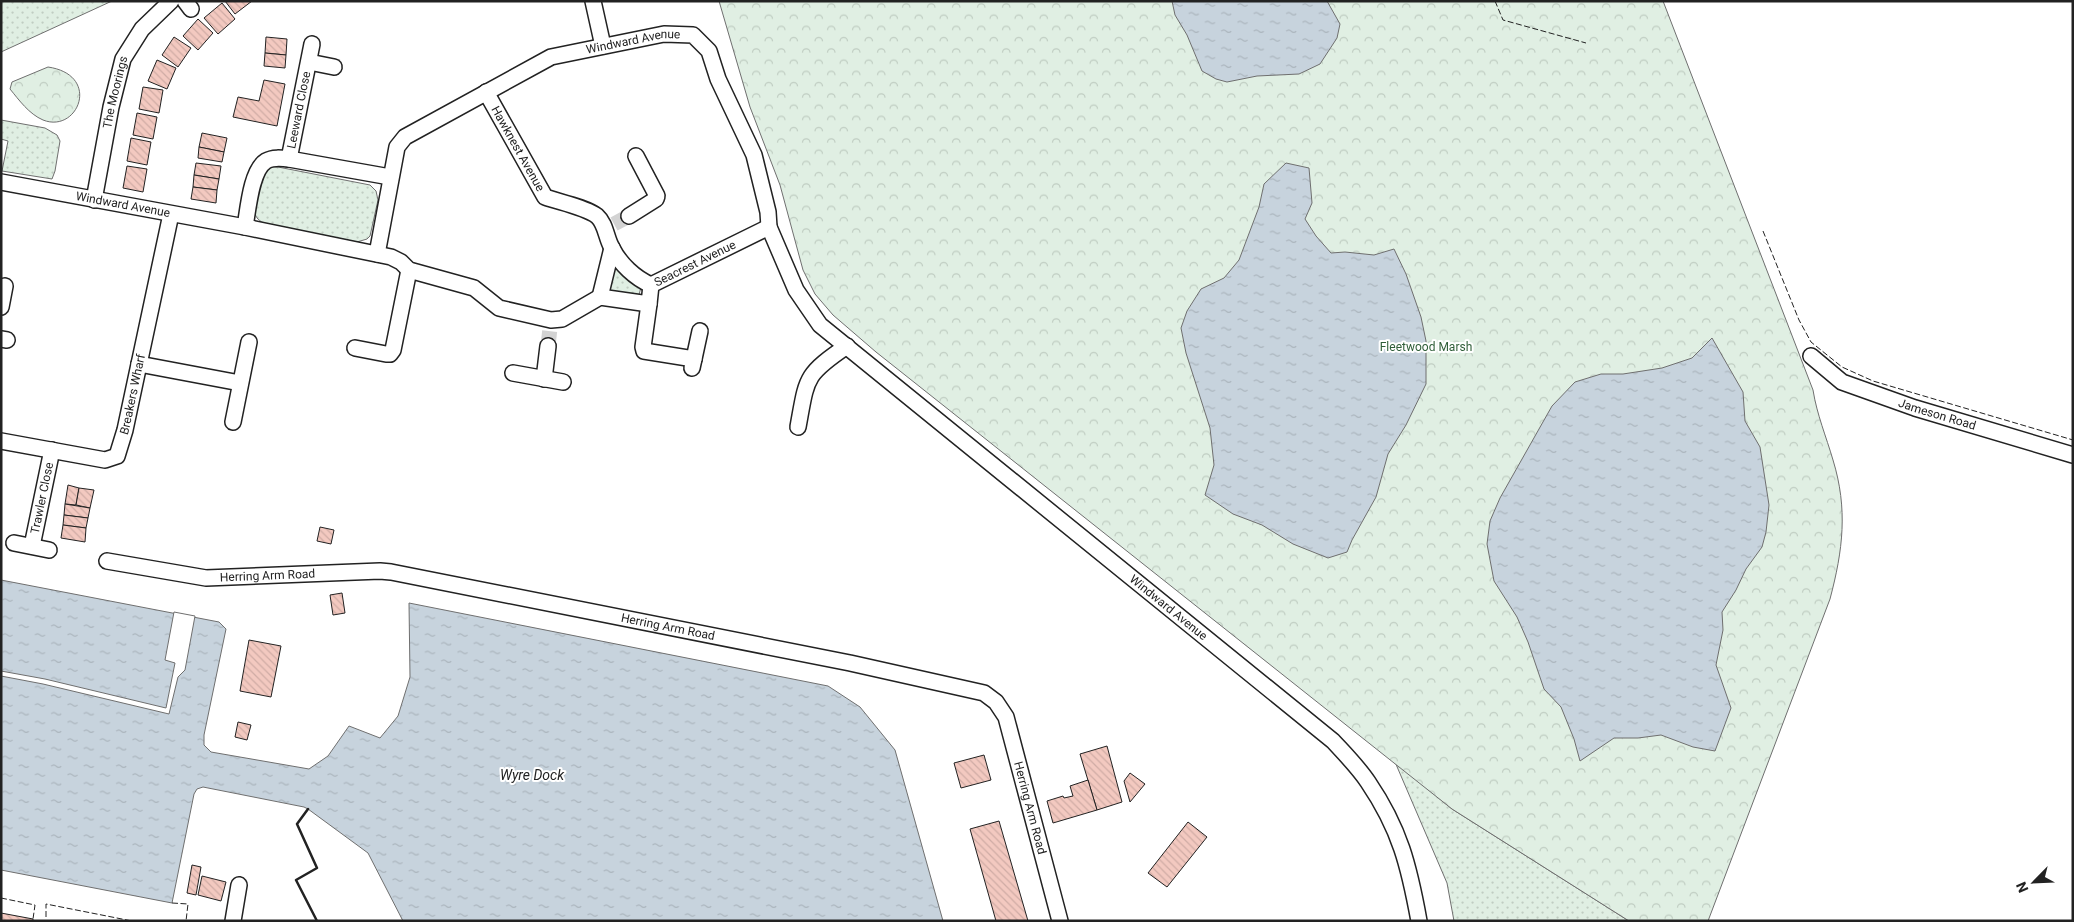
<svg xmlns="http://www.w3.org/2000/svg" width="2074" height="922" font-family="Roboto,sans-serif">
  <defs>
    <pattern id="grass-dots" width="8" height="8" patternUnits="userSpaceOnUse" patternTransform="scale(1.25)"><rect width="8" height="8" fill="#e0efe3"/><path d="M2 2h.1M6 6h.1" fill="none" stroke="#c0cdc2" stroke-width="1.8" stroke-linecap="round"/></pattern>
    <pattern id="park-crowns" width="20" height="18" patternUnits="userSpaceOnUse" patternTransform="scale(1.25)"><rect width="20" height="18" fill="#e0efe3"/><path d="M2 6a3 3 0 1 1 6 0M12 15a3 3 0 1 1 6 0" fill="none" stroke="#c0cdc2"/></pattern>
    <pattern id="water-ripples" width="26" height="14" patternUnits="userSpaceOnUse" patternTransform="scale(1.25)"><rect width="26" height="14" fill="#c7d3dd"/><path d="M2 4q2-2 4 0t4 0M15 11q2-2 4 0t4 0" fill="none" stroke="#abb5bd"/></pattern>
    <pattern id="building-back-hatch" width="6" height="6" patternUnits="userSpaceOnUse" patternTransform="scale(1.25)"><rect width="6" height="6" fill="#f3c9c0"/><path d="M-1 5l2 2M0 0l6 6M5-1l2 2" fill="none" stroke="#d0aca5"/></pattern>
  </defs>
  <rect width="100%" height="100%" fill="#fff"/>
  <g fill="url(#grass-dots)" stroke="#6f6f6f">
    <polygon points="1,1 112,1 1,52"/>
    <polygon points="1,120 45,128 57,135 60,141 55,171 52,179 2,171 8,141 1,139"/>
    <path d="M271 167H278L370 185 376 191 378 200 370 236 367 239 357 242 265 224C260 221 255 218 255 212 254 200 261 172 271 167Z"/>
    <polygon points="614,266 622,268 634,285 641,287 638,299 609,292"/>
    <polygon points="1395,762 1452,809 1629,921 1454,921 1447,883"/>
  </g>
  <g fill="url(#park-crowns)" stroke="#6f6f6f">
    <path d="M719 1H1663L1813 390C1817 415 1826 436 1833 460 1848 509 1843 550 1830 599L1708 921H1629L1452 809 876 352 833 315 815 294 803 270 780 185 750 107Z"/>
    <path d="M48 67C102 75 78 134 43 120 29 114 19 100 10 89L12 82Z"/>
  </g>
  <g fill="url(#water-ripples)" stroke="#6f6f6f">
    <polygon points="1172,1 1327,1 1340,24 1337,38 1320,64 1299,74 1257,76 1227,82 1216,79 1202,71 1187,35 1175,15"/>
    <polygon points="1286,163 1309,168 1312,203 1305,219 1316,236 1331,253 1345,252 1374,255 1394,249 1406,274 1421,317 1426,341 1426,384 1406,425 1388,454 1376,497 1352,540 1347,552 1328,558 1293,544 1262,525 1233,514 1205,495 1214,465 1210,428 1186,353 1181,328 1187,311 1201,289 1224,278 1239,260 1259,207 1264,184"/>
    <polygon points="1712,338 1743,392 1745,421 1760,447 1769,505 1766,532 1762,547 1746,569 1736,590 1722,612 1723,630 1716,665 1731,708 1715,751 1693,747 1661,735 1638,738 1614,738 1580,761 1574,739 1561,707 1544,689 1528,642 1517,617 1494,581 1487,544 1490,521 1500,498 1552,406 1575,382 1601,374 1623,374 1662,368 1692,358"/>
    <polygon points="1,580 219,622 226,629 204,735 204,745 211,752 309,769 328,756 349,726 380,738 398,716 410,677 409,603 828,686 860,707 895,750 943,921 403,921 368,853 308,809 304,807 203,787 197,789 194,794 172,903 1,870"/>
  </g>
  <polygon fill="#fff" stroke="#6f6f6f" points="174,612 195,616 185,670 178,677 169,714 43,684 1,676 1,671 45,679 166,708 175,663 165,660"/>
  <g fill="url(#building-back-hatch)" stroke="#222">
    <polygon points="225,1 252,1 235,14"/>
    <polygon points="222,3 235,19 218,34 204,18"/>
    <polygon points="198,19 213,33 198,50 183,36"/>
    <polygon points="174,37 191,48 178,67 162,55"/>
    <polygon points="266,37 287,39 286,55 265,53"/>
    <polygon points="265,53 286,55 285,68 264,66"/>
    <polygon points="157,60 176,68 167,89 148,81"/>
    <polygon points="264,80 285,84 277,126 233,117 238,97 259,101"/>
    <polygon points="143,87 163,90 159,113 139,109"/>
    <polygon points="137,113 157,117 153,139 133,135"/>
    <polygon points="202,133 227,138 224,152 199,147"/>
    <polygon points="131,138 151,142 147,165 127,161"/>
    <polygon points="199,147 224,152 222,162 198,158"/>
    <polygon points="196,163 221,166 219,179 194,175"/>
    <polygon points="127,166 147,169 143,192 123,188"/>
    <polygon points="194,175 219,179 217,190 193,187"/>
    <polygon points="193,187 217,190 216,203 191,199"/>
    <polygon points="68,485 79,488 76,505 65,504"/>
    <polygon points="79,488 94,490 90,508 76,505"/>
    <polygon points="65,504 90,508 88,518 64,515"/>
    <polygon points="64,515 88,518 86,528 63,525"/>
    <polygon points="63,525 86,528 85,542 61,538"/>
    <polygon points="320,527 334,530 331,544 317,541"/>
    <polygon points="342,593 345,613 333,615 330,595"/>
    <polygon points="249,640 281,646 271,697 240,691"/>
    <polygon points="238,722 251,725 247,740 235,737"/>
    <polygon points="1107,746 1122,802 1097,810 1080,754"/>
    <polygon points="984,755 991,780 961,788 954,763"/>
    <polygon points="1130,773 1145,784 1130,802 1124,781"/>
    <polygon points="1088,780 1097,810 1053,823 1047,801 1063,796 1064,798 1073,796 1070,786"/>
    <polygon points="999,821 1028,921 996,921 970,829"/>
    <polygon points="1188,822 1207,837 1167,887 1148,873"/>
    <polygon points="192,865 201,867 196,895 187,893"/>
    <polygon points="202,876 226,882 221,901 198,895"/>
    <polygon points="1,913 33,919 33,921 1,921"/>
  </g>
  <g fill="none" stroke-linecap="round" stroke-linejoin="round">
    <g stroke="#d3d3d3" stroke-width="15" stroke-dasharray="15 8" stroke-linecap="butt">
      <polyline points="614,224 629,216"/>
      <polyline points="548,346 550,328"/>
    </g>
    <defs>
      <g id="street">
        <polyline points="185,1 191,9"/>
        <polyline points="593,1 603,46"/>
        <polyline points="309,62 334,67"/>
        <path id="s1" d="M486 92 545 197C559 202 585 207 597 216 606 224 606 238 612 248 620 264 635 278 651 285"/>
        <path id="s2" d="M289 159 312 44"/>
        <path id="s3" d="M1 182 245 227 391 257 401 262 409 270 474 288 499 308 551 320 562 319 600 297 649 304 651 285 769 227"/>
        <path id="s4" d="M94 200 111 107 123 59 142 29 171 1"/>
        <polyline points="629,216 656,199 657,196 636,156"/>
        <path d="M245 227C248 210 251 170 266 161 273 157 281 158 289 159L390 177"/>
        <path id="s5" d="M377 254 397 147 405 137 551 57 664 34 693 35 709 51 718 79 754 155 768 212 769 227 796 290 820 325 1333 741C1345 754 1358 767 1368 782 1400 829 1409 866 1419 921"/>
        <polyline points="600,297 612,248"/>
        <polyline points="649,304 643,347 644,351 694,359"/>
        <polyline points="1,307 5,286"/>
        <polyline points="1,339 7,340"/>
        <polyline points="355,348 386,354 390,354 393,350 409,270"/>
        <path id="s6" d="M1811 356 1842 382 1915 408 2073 455"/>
        <polyline points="139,364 240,383"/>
        <polyline points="692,368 700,331"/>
        <polyline points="513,373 563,382"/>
        <polyline points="544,379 548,346"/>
        <polyline points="233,422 249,342"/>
        <path d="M798 427C807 378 804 375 847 346"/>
        <path id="s7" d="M1 441 105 460 117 456 125 430 171 214"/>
        <polyline points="14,543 49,550"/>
        <path id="s8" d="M32 546 52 450"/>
        <path id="s9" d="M107 561 206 578 380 571 391 572 850 663 984 693 996 702 1006 717 1060 921"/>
        <polyline points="233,921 239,885"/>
      </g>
    </defs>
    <use href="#street" stroke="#222" stroke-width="18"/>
    <use href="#street" stroke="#fff" stroke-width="15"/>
    <g stroke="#222" stroke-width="1" stroke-dasharray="6 2.5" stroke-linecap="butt">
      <polyline points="1495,1 1503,20 1586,43"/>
      <polyline points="1763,231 1799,320 1811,342 1842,367 1873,381 2073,440"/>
      <polyline points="1,898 35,905 33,919"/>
      <polyline points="172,903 188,904 186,921"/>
      <polyline points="46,917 46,904 132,921"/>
    </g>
    <polyline stroke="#222" stroke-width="2.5" points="308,809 297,824 317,868 296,880 317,921"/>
  </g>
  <g text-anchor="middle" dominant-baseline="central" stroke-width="4" stroke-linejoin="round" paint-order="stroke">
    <g font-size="12" fill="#222" stroke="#fff">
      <text stroke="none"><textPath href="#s5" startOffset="372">Windward Avenue</textPath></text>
      <text stroke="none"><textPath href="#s4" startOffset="110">The Moorings</textPath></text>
      <text stroke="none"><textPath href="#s2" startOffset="50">Leeward Close</textPath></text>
      <text stroke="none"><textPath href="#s1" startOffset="65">Hawknest Avenue</textPath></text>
      <text stroke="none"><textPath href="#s3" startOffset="124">Windward Avenue</textPath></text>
      <text stroke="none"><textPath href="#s3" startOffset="745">Seacrest Avenue</textPath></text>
      <text stroke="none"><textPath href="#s7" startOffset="182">Breakers Wharf</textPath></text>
      <text stroke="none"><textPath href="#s6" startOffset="141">Jameson Road</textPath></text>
      <text stroke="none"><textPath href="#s8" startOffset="49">Trawler Close</textPath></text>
      <text stroke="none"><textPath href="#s9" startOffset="162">Herring Arm Road</textPath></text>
      <text stroke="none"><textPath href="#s5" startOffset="1202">Windward Avenue</textPath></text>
      <text stroke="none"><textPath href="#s9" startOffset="568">Herring Arm Road</textPath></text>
      <text stroke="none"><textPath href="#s9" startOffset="1018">Herring Arm Road</textPath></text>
    </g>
    <g font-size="12" fill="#2f5e38" stroke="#fff">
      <text x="1426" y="347">Fleetwood Marsh</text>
    </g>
    <g font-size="14" font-style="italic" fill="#222" stroke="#fff">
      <text x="532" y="775">Wyre Dock</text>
    </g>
  </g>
  <rect width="2074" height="922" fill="none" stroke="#222222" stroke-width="5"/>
  <g transform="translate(2034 882) rotate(246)" stroke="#ffffff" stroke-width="4" paint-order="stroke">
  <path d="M0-4L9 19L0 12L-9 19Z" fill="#222222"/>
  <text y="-8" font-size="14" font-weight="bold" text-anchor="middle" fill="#222222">N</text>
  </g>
</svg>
